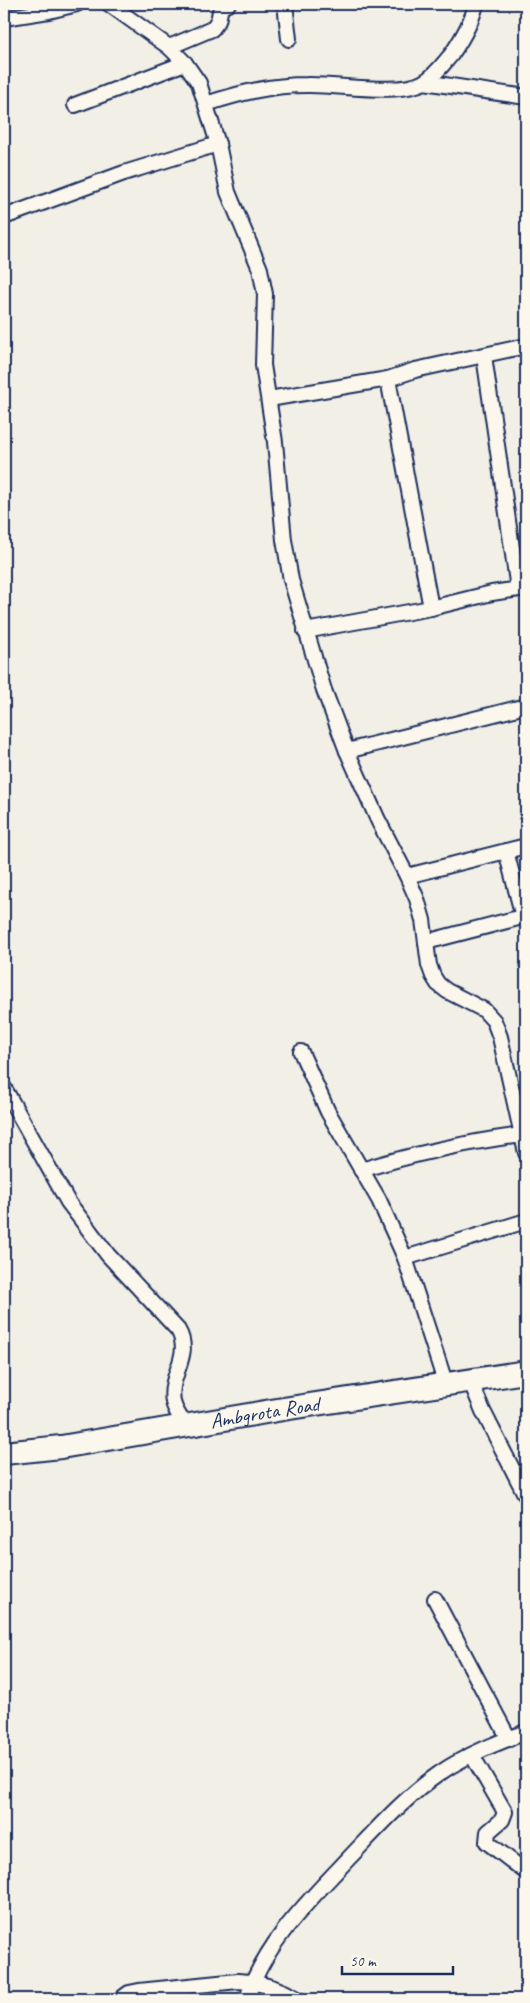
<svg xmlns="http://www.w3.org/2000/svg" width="530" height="2003" font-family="Caveat,sans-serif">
  <rect width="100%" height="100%" fill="#f2efe6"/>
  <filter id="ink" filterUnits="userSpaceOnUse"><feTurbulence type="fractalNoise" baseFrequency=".02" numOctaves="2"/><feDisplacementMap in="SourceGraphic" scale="10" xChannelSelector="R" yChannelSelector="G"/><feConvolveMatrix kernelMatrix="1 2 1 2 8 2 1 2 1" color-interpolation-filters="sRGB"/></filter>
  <g filter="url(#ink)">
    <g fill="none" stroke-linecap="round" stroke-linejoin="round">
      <defs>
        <g id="street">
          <polyline points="109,4 169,47 185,63 199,83 218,144 228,192 260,269 265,294 263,365 275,442 284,540 291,580 324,690 347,751 378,820 407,876 417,899 423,920 429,965 433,976 438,984 447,991 484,1010 494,1021 500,1037 526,1153"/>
          <polyline points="285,4 289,39"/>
          <polyline points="4,18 49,11 77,4"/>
          <polyline points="169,47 212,29 218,21 221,7 228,4"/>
          <polyline points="424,82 526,97"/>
          <path d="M206 104C240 93 271 85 307 85 337 84 399 96 424 82 435 76 443 64 451 55 462 39 472 22 476 4"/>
          <polyline points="75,105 185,63"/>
          <polyline points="4,217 124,173 218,144"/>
          <polyline points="484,356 518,589"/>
          <polyline points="388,379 431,608"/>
          <polyline points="269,399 388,379 415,370 526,346"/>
          <polyline points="305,631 431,608 492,593 526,588"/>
          <polyline points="347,751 526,706"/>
          <polyline points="506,851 523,917"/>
          <polyline points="407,876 526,846"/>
          <polyline points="426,942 526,916"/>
          <polyline points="301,1052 328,1112 379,1200 405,1258 446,1385"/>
          <path d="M4 1088 68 1202 108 1255 178 1330C193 1356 168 1374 173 1402 175 1411 181 1419 186 1426"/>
          <path d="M361 1170C414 1154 467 1142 522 1135"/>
          <polyline points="405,1258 526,1221"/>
          <polyline points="470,1380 483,1411 526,1496"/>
          <polyline points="435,1599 509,1739"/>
          <polyline points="472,1755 505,1812 502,1820 488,1832 487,1842 526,1872"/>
          <path d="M121 1999 129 1993 139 1991 238 1981C260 1982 279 1988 298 1999"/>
          <path d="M247 1999C264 1943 310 1900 349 1858 378 1828 405 1797 440 1773 466 1755 497 1743 526 1732"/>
        </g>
        <g id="primary">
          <path id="s1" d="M4 1453 61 1447 283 1409 526 1372"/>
        </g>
      </defs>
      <use href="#street" stroke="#1b2f5e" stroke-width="18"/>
      <use href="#primary" stroke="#1b2f5e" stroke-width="26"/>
      <use href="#street" stroke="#fbf7ec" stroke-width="14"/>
      <use href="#primary" stroke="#fbf7ec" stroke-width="22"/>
    </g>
  </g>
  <g text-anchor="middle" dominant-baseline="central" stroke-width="4" stroke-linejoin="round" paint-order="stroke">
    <g font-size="21" fill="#1b2f5e" stroke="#fbf7ec">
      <text stroke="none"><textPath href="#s1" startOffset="264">Ambgrota Road</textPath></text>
    </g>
  </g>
  <rect width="530" height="2003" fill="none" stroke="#fbf7ec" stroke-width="20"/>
  <rect x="10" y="10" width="510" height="1983" fill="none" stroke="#1b2f5e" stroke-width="2" filter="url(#ink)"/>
  <path d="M342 1966v8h111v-8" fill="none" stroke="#1b2f5e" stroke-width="2.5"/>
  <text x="350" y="1966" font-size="15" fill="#1b2f5e" stroke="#fbf7ec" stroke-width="4" paint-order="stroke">50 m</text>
</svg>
